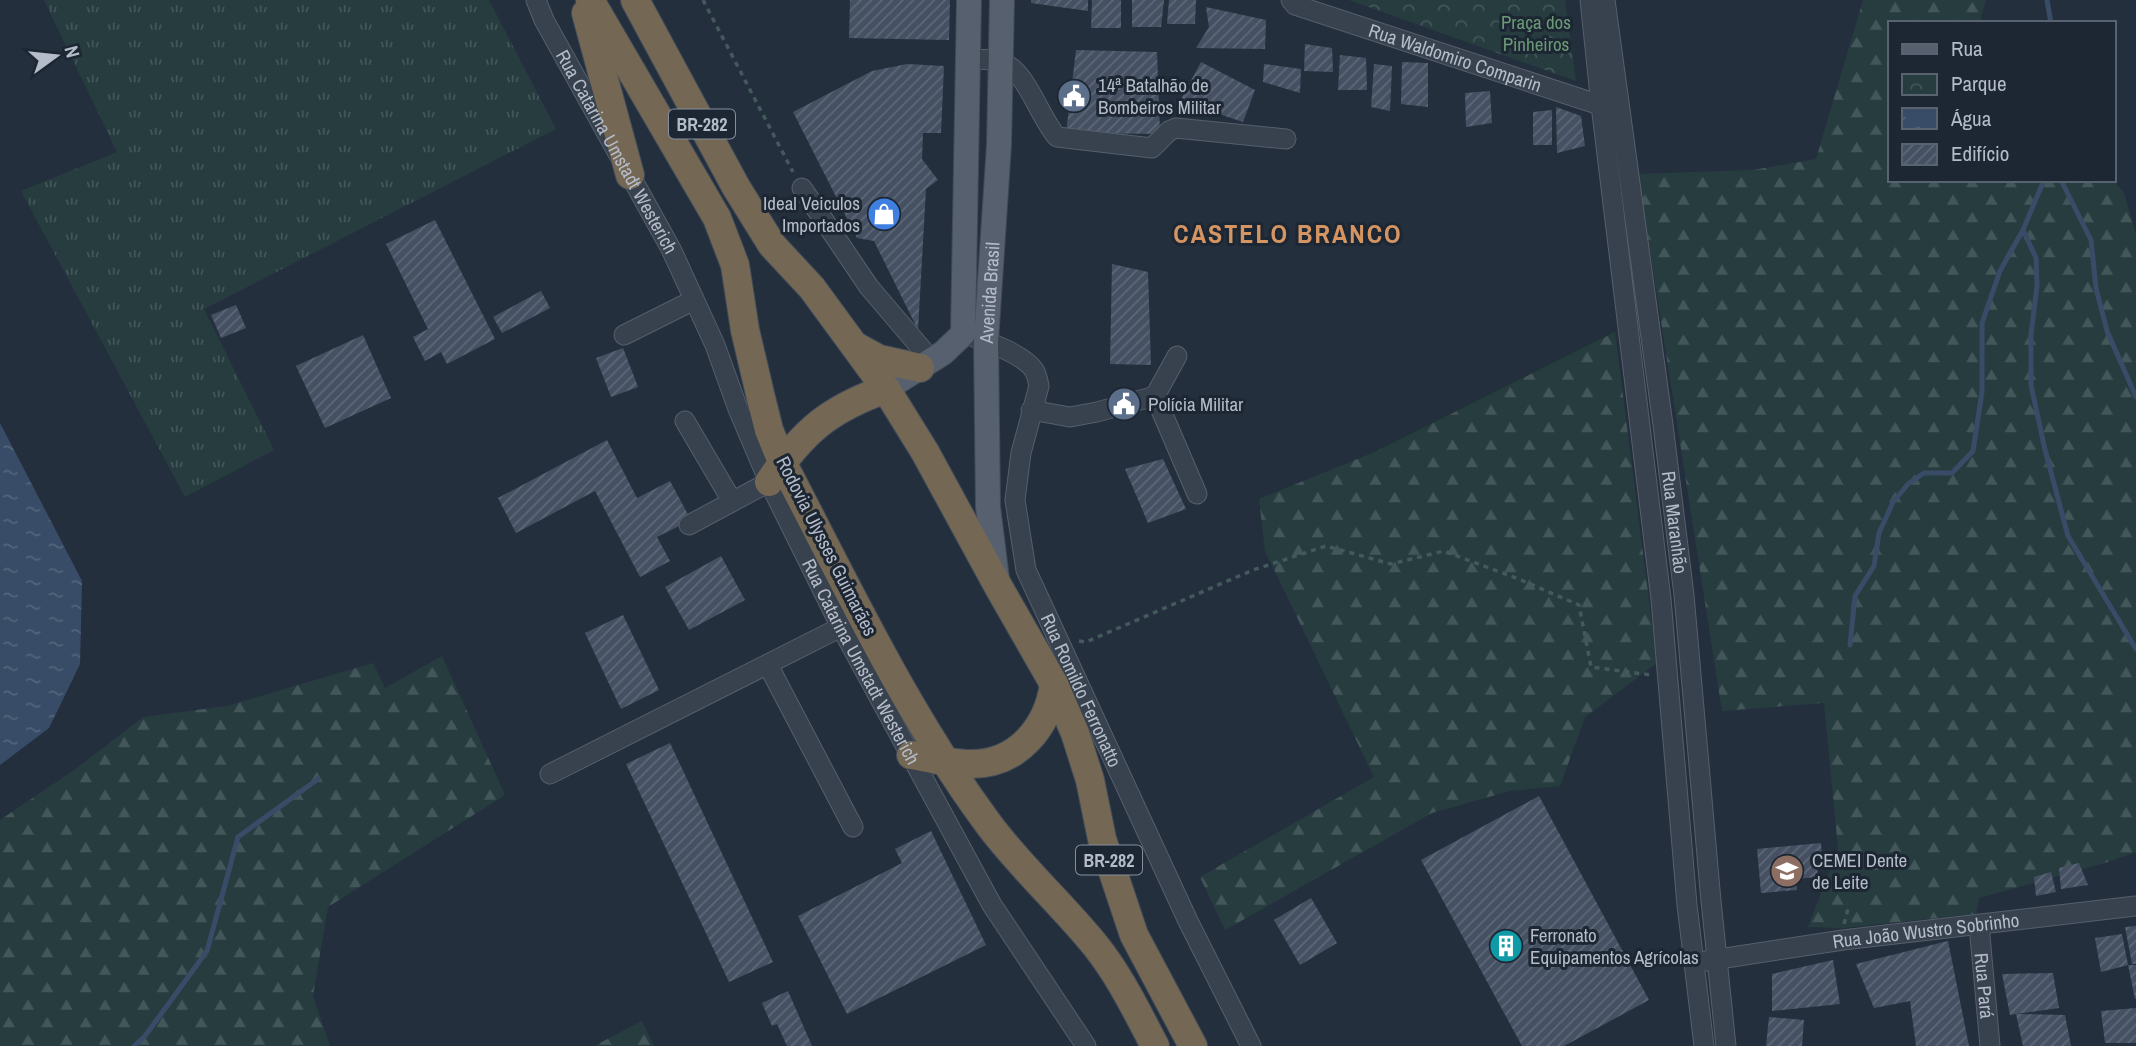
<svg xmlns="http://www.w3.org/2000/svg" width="2136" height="1046" font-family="'Archivo Narrow',sans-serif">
  <defs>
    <pattern id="grass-tufts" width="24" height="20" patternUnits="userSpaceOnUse" patternTransform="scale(1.75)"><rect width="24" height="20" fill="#263c3f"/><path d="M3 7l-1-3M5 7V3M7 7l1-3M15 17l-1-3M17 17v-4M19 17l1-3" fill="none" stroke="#435659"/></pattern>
    <pattern id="forest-firs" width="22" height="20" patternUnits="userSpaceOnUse" patternTransform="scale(1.75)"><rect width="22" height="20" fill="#263c3f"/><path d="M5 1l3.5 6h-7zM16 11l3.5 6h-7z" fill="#435659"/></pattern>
    <pattern id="park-crowns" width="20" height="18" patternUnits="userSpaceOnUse" patternTransform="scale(1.75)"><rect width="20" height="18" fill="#263c3f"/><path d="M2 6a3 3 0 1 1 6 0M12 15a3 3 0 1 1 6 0" fill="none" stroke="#435659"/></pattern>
    <pattern id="water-ripples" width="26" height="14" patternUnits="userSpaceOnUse" patternTransform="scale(1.75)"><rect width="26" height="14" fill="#394c67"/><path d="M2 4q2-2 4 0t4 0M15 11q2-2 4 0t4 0" fill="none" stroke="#53647b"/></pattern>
    <pattern id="building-hatch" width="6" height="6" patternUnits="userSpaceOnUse" patternTransform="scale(1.75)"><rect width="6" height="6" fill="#455162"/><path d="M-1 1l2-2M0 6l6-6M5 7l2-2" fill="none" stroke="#5d6877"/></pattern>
  </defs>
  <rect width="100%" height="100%" fill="#242f3e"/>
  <polygon fill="url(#grass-tufts)" points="44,0 489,0 556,129 204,309 274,450 185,497 21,191 117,152"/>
  <g fill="url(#forest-firs)">
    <polygon points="1863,0 1986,0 1979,23 1889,23 1889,180 2113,180 2124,193 2136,235 2136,852 2108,862 1979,898 1976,914 1842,928 1808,927 1838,849 1824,703 1722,711 1638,174 1753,170 1816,159"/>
    <polygon points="1615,332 1657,663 1585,717 1560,786 1510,791 1432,813 1225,930 1200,877 1374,777 1265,551 1259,499 1377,451"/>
    <polygon points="442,656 505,795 328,907 313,996 330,1046 0,1046 0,820 77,768 143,717 227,706 373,663 385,688"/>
    <polygon points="642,1021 654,1046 594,1046"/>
  </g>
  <polygon fill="url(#park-crowns)" points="1349,0 1565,0 1576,81"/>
  <polygon fill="url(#water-ripples)" points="0,423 82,581 80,664 49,728 0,765"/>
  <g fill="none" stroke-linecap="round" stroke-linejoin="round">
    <g stroke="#394c67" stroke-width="5">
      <polyline points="2047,0 2051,23"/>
      <polyline points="2061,180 2091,240 2096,288 2107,331 2136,397"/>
      <polyline points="2023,230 2036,258 2037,286 2031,334 2031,385 2045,450 2068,536 2136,649"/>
      <polyline points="1850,645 1855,596 1874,566 1879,533 1893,502 1908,484 1924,473 1952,473 1973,451 1982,392 1982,323 2000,271 2023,230 2044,180"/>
      <polyline points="134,1046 145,1036 207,951 238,837 318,779"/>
    </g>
  </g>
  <g fill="url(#building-hatch)">
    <polygon points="850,0 950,0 949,40 849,38"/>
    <polygon points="1031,0 1088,0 1088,11 1031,3"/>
    <polygon points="1092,0 1121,0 1121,28 1091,28"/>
    <polygon points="1132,0 1164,0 1161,27 1132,27"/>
    <polygon points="1169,0 1196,0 1195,24 1167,24"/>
    <polygon points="1206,7 1266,20 1265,49 1196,48 1209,27"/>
    <polygon points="1305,44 1332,48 1333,72 1304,71"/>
    <polygon points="1076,50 1157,52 1160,134 1066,133"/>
    <polygon points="1340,55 1366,58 1367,90 1338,90"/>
    <polygon points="1201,62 1255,90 1243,122 1180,101"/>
    <polygon points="1402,62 1428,63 1428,107 1401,104"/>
    <polygon points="907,64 944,66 941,133 923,133 922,159 938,180 926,189 918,330 874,241 857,238 793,112 872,71"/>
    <polygon points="1264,64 1301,69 1300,93 1263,82"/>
    <polygon points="1374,64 1392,66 1390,111 1371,107"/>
    <polygon points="1490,91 1492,123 1466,127 1465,93"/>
    <polygon points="1556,107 1581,116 1585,146 1557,153"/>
    <polygon points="1552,110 1552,145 1533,145 1533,112"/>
    <polygon points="435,220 495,339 447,364 441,352 425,361 413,337 428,329 386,244"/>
    <polygon points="1112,264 1148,272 1151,365 1110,364"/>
    <polygon points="541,291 550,308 502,333 493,317"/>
    <polygon points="236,305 246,328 221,338 211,315"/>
    <polygon points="363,335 391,398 325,428 296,366"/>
    <polygon points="623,348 638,387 611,397 596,358"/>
    <polygon points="607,440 637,498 670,481 691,520 657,537 670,561 640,577 595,491 516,533 498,498"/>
    <polygon points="1163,459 1186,509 1148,523 1125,469"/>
    <polygon points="721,556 745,600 689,630 665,587"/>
    <polygon points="623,615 659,690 621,709 585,633"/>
    <polygon points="670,743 773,962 729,982 626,764"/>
    <polygon points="1539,796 1649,1000 1564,1046 1522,1046 1421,860"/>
    <polygon points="931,831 986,945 847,1014 798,916 902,863 895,849"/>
    <polygon points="1821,843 1822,858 1816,858 1818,877 1796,879 1797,890 1761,893 1757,849"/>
    <polygon points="2079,863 2088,885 2061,889 2059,868"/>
    <polygon points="2051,872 2056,892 2036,896 2034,877"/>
    <polygon points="1311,898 1337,943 1300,965 1274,920"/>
    <polygon points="2136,926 2136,964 2132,964 2125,927"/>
    <polygon points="2122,934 2128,965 2101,972 2095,938"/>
    <polygon points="1948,941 1969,1046 1916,1046 1910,1001 1874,1008 1856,964"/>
    <polygon points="1833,960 1840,1004 1772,1011 1772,974"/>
    <polygon points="2128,965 2136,965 2136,999 2135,999"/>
    <polygon points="2053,973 2059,1008 2016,1014 2065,1015 2071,1046 2023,1046 2016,1014 2010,1015 2002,974"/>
    <polygon points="788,991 812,1046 787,1046 777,1024 772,1026 762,1003"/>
    <polygon points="2136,1008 2136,1043 2105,1043 2101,1011"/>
    <polygon points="1769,1017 1804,1020 1802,1046 1766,1046"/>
  </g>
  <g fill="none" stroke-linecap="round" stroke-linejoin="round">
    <defs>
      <g id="minor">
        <path id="s1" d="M536 0 544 20 671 249 715 345 738 409 769 482 841 627 992 905 1086 1046"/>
        <path id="s2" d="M1291 0 1295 5 1612 109"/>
        <polyline points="1590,0 1601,105 1661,599 1687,905 1704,1046"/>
        <path id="s3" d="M1605 0 1663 425 1684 595 1711 901 1726 1046"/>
        <path d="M968 60C978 60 993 58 1002 62 1028 73 1039 117 1057 137L1152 148 1169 131 1176 128 1286 139"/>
        <polyline points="802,188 869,287 932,361"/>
        <polyline points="624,335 694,300"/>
        <path id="s4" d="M974 337C990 342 1025 356 1034 370 1037 375 1038 381 1039 386L1021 453 1015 500 1026 570 1188 921 1251 1046"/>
        <polyline points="1155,396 1197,494"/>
        <polyline points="1031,410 1070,417 1097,412 1155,396 1177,356"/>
        <polyline points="685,421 732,501"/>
        <polyline points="689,525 769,482"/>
        <polyline points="768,665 853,827"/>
        <polyline points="550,774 841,627"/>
        <path id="s5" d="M1979 925 1990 1046"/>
        <path id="s6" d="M1706 961 1843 940 2136 906"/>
      </g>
      <g id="major">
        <polyline points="886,389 943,353 963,334 969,0"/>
        <path id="s7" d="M997 579 988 507 986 341 999 145 1002 0"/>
      </g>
      <g id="highway">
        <path d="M590 0 717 218 735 265 745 330 761 398 769 430 782 462C846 584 905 711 987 822 1019 866 1061 903 1095 945 1120 976 1137 1012 1155 1046"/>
        <polyline points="635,0 736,187 772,245 812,288 886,389 925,452 998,586 1054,684 1075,733 1090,780 1102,839 1134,935 1193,1046"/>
        <polyline points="586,13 630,175"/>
        <polyline points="857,347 879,359 920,368"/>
        <path d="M769 482C802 432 829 409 886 389"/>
        <path d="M911 755C930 758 951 764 971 764 1018 764 1048 727 1054 684"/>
      </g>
    </defs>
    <use href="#minor" stroke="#565f6c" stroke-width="21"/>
    <use href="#major" stroke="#414a57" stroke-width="26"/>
    <use href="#highway" stroke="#434c59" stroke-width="30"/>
    <g stroke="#44595c" stroke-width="3.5" stroke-dasharray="5 5" stroke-linecap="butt">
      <polyline points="703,0 793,172"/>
      <polyline points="1079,641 1086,642 1253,570 1326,546 1391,564 1444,551 1521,580 1579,605 1591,667 1651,675"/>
      <polyline points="1844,924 1849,905"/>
    </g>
    <use href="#minor" stroke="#38414e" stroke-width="19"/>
    <use href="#major" stroke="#56606e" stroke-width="24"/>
    <use href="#highway" stroke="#746855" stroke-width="28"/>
  </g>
  <defs>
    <symbol id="civic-disc" viewBox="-11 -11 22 22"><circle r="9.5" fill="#5c6f8a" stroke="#1d2633"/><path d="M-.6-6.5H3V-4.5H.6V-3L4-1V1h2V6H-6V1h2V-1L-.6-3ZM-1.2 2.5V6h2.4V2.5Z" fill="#fff"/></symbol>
    <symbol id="shop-disc" viewBox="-11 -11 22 22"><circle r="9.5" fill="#3f7fe0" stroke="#1d2633"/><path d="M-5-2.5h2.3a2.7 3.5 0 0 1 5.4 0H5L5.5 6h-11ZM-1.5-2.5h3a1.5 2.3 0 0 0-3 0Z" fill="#fff"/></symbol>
    <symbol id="school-disc" viewBox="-11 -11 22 22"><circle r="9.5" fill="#8d6e63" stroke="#1d2633"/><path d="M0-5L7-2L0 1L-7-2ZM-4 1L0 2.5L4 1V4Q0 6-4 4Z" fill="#fff"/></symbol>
    <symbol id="building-disc" viewBox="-11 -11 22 22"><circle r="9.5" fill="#0f9aa8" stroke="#1d2633"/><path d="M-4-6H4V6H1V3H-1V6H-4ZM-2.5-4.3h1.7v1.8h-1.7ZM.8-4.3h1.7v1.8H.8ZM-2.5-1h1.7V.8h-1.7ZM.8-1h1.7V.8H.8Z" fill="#fff"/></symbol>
  </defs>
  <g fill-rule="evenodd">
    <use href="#civic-disc" x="1055" y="77" width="38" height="38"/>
    <use href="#shop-disc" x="865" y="195" width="38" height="38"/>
    <use href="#civic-disc" x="1105" y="385" width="38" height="38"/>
    <use href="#school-disc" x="1768" y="852" width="38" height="38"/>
    <use href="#building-disc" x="1487" y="927" width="38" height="38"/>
  </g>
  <g text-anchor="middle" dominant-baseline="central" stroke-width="6" stroke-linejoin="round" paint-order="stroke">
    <g fill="#1d2633" stroke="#878f9c" stroke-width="2">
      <rect x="669" y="109.5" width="66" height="29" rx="5"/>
      <rect x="1076" y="845.5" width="66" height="29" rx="5"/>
    </g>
    <g font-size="18" font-weight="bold" fill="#b4bcc9">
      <text x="702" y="124">BR-282</text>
      <text x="1109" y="860">BR-282</text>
    </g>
    <g font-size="19" fill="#6b9a76" stroke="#1d2633">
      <text x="1536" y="22">Praça dos<tspan x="1536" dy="22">Pinheiros</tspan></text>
    </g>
    <g font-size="19" fill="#b4bcc9" stroke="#1d2633">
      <text stroke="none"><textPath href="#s2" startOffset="175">Rua Waldomiro Comparin</textPath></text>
      <text stroke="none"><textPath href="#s1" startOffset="172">Rua Catarina Umstadt Westerich</textPath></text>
      <text stroke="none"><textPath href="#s7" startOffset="287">Avenida Brasil</textPath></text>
      <text stroke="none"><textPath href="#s3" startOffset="527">Rua Maranhão</textPath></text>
      <text transform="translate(827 546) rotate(63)">Rodovia Ulysses Guimarães</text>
      <text stroke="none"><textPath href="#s1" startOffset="738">Rua Catarina Umstadt Westerich</textPath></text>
      <text stroke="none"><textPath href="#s4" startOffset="406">Rua Romildo Ferronatto</textPath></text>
      <text stroke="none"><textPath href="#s6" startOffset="222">Rua João Wustro Sobrinho</textPath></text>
      <text stroke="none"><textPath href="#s5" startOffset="61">Rua Pará</textPath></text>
    </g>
    <g font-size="19" fill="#b4bcc9" stroke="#1d2633" text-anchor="start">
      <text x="1098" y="85">14ª Batalhão de<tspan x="1098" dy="22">Bombeiros Militar</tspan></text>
      <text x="860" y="203" text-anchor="end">Ideal Veiculos<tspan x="860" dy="22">Importados</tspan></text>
      <text x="1148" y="404">Polícia Militar</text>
      <text x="1812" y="860">CEMEI Dente<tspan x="1812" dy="22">de Leite</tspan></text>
      <text x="1530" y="935">Ferronato<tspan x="1530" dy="22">Equipamentos Agrícolas</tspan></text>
    </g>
    <g font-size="26" font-weight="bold" letter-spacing="2" fill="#d59563" stroke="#1d2633">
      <text x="1288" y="233">CASTELO BRANCO</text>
    </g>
  </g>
  <rect x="1888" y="21" width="228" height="161" fill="#1d2633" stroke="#59626f" stroke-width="2"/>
  <rect x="1902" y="44" width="35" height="10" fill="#56606e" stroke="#59626f" stroke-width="2"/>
  <text x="1951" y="56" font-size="21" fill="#b4bcc9">Rua</text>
  <rect x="1902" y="74" width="35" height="21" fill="url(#park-crowns)" stroke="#59626f" stroke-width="2"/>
  <text x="1951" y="91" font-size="21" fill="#b4bcc9">Parque</text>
  <rect x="1902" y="108" width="35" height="21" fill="url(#water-ripples)" stroke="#59626f" stroke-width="2"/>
  <text x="1951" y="126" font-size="21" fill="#b4bcc9">Água</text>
  <rect x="1902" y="144" width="35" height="21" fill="url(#building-hatch)" stroke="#59626f" stroke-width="2"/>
  <text x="1951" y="161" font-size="21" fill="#b4bcc9">Edifício</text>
  <g transform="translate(56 56) rotate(75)" stroke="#1d2633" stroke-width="5" paint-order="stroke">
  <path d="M0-5L12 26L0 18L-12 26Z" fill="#b4bcc9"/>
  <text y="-10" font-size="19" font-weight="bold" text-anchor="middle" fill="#b4bcc9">N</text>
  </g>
</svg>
